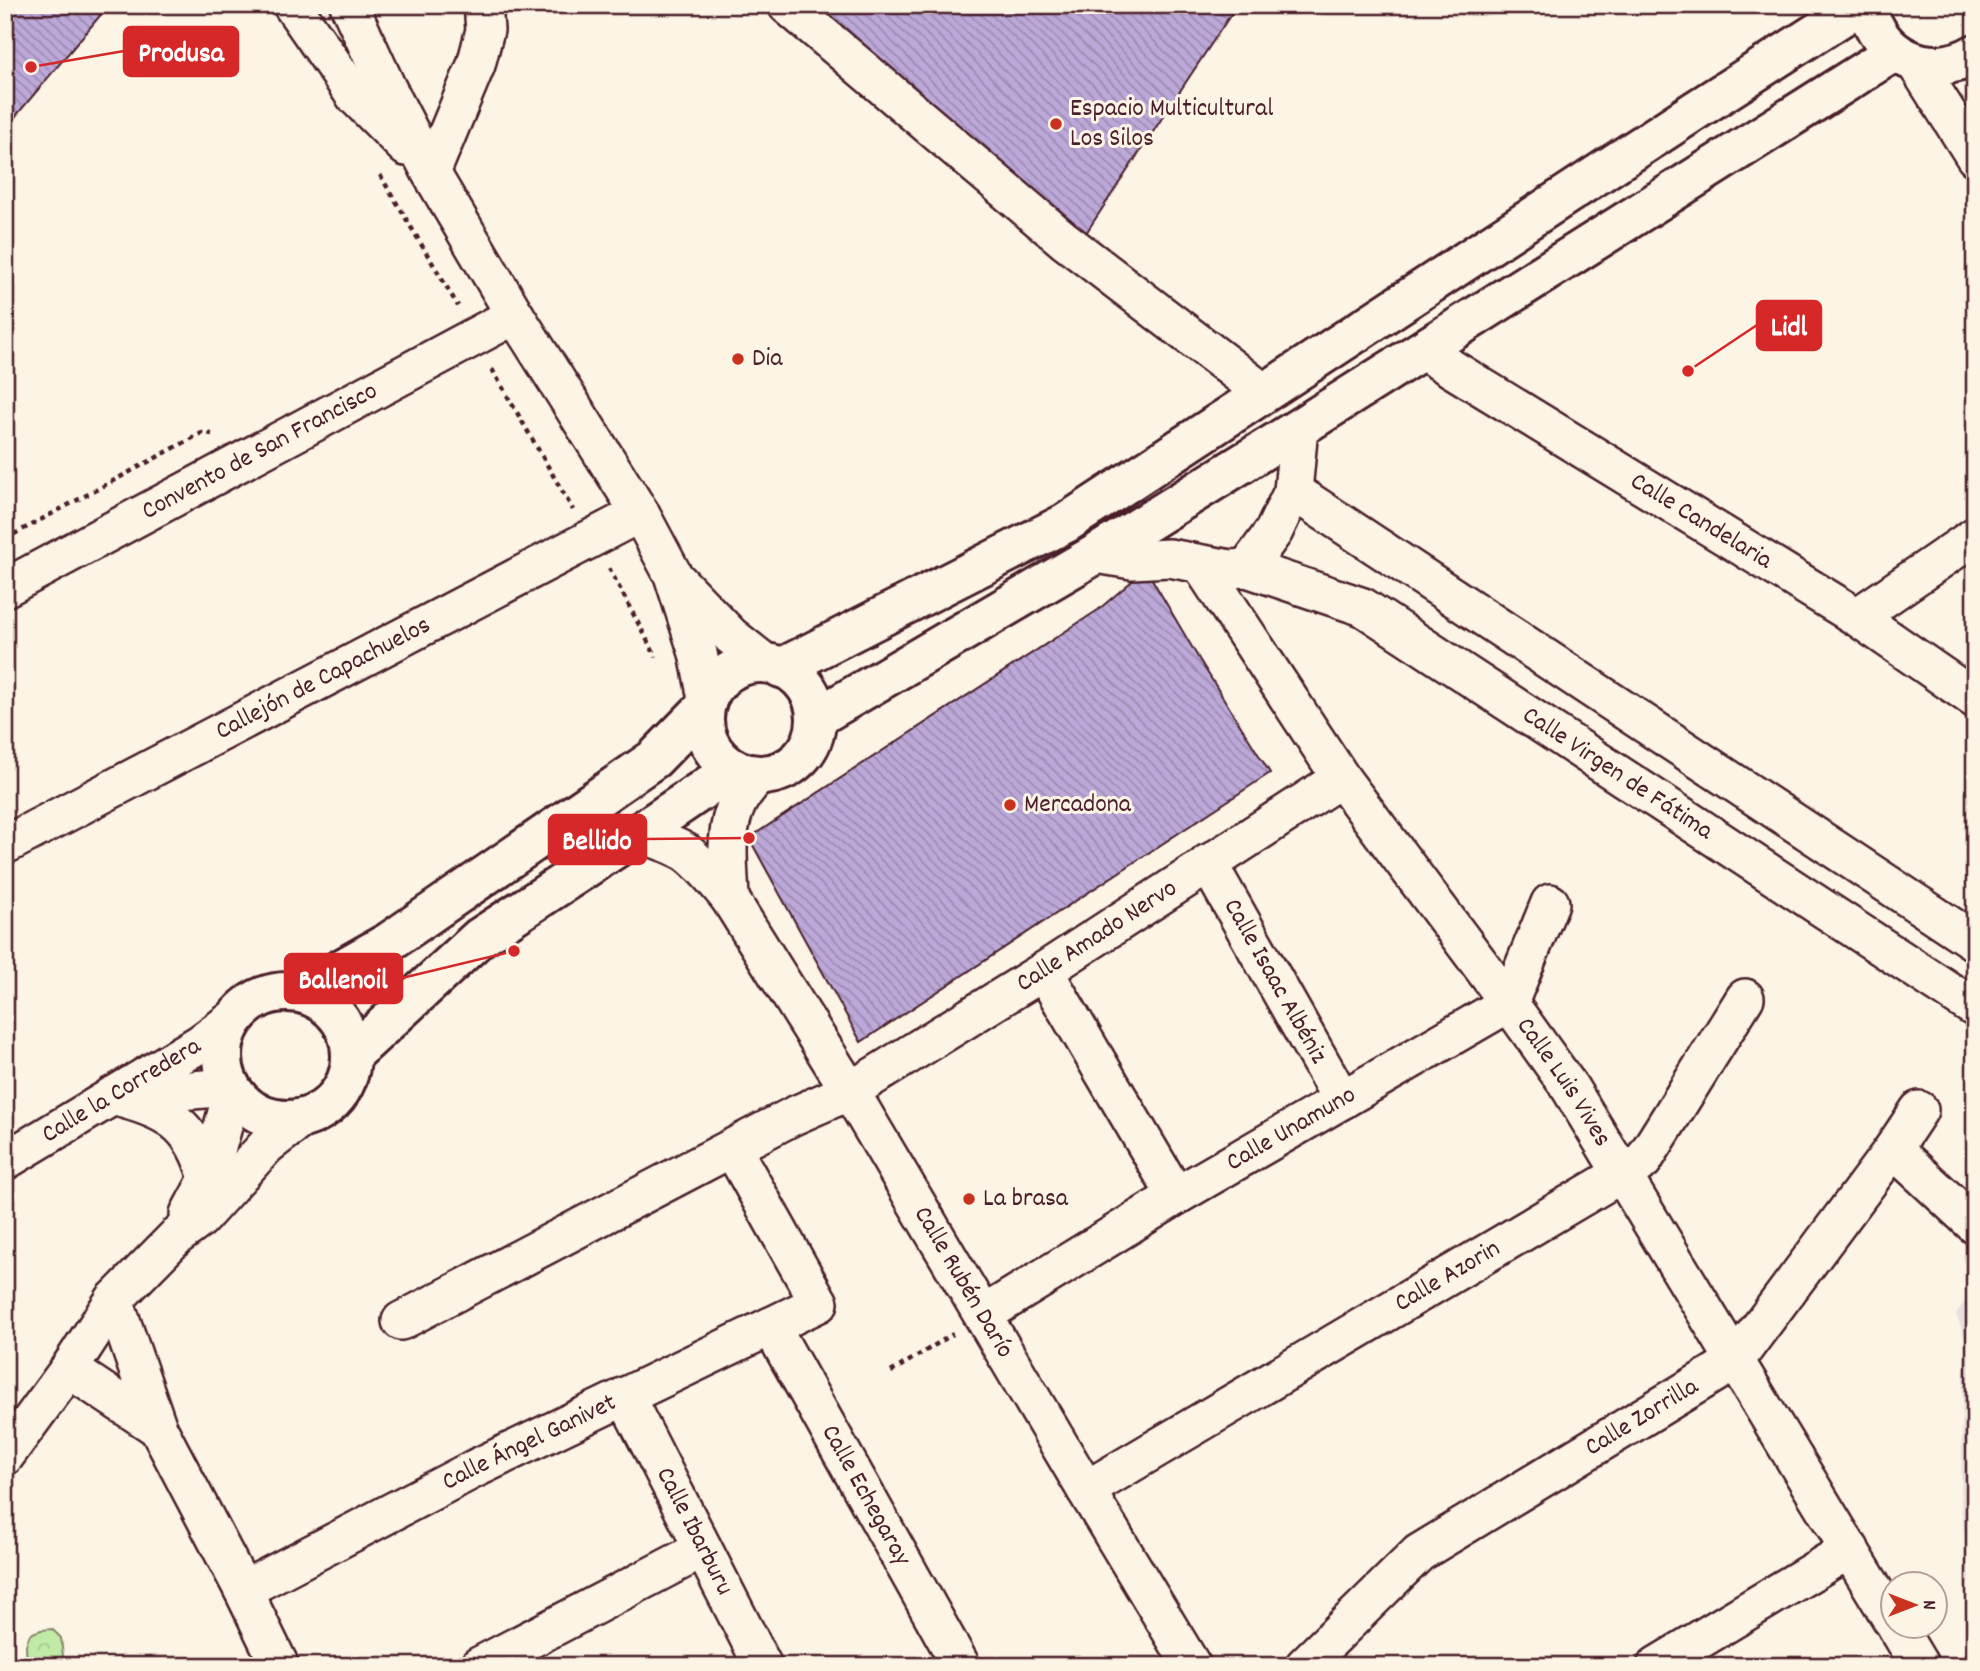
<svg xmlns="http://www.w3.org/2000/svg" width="1980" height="1671" font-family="Dekko,sans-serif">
  <defs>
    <pattern id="forest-crowns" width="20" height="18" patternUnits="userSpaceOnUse" patternTransform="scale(1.75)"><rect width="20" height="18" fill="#c0eaa6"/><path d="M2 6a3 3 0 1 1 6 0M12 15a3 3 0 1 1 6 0" fill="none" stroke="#a6c88f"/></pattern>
    <pattern id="building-back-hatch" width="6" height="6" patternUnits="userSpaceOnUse" patternTransform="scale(1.75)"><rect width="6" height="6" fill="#bda9d9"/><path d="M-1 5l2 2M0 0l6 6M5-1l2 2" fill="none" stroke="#9c89b0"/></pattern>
  </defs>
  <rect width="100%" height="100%" fill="#fcf5e5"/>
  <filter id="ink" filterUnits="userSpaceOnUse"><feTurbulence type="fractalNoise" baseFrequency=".0143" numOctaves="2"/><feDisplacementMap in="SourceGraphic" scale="14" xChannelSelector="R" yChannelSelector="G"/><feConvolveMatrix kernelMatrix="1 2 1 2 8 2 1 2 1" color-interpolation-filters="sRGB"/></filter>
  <g filter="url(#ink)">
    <polygon fill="#e9dee1" points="1975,1287 1975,1654 1961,1502 1963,1375 1968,1347 1956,1314"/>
    <polygon fill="url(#forest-crowns)" stroke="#858468" stroke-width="2" points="52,1629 61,1638 64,1666 27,1666 26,1645 30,1634 41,1630"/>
    <g fill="url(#building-back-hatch)" stroke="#4a1f2b" stroke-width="2">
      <polygon points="5,5 109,5 5,129"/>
      <polygon points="812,5 1237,5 1084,236"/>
      <polygon points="1146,569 1199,659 1270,773 861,1042 749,838 1098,610"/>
    </g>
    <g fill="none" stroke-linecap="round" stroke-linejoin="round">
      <defs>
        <g id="minor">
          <polyline points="292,5 355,96 406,147"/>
          <polyline points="349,5 387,88 431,173 515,315 640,513 673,575 698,653 707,699"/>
          <polyline points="787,5 1064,240 1264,393"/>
          <polyline points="1915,62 1975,157"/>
          <polyline points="431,173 476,65 485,30 483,5"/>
          <path id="s1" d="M1423 351 1857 617 1975 699"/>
          <polyline points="1293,491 1975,942"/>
          <path id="s2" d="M1096 554 1132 560 1169 558 1230 569 1247 568 1363 607 1975 1008"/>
          <path id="s3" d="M1201 565 1341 778 1509 1003 1570 1088 1892 1620"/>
          <polyline points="1247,568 1274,531 1293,491 1299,428"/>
          <polyline points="678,581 731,636 764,662"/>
          <path id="s4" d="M5 588 515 315"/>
          <polyline points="1857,617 1975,536"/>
          <path id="s5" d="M639 833C655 839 673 844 687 853 704 866 717 883 730 899L850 1091 1086 1490 1192 1666"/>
          <path id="s6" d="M5 845 640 513"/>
          <path id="s7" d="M1208 863 1342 1100"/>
          <path d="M730 899C729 867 723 831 738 802 743 792 751 784 758 775"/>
          <polyline points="1044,971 1176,1196"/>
          <polyline points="127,1095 231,1087"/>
          <path d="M112 1096C166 1110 193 1122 208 1179"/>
          <polyline points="1893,1149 1975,1225"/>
          <path id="s8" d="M5 1161 201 1043 235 1018"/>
          <polyline points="189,1214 208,1179 233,1091"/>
          <polyline points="114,1300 158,1428 243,1590 280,1666"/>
          <path id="s9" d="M983 1315 1176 1196 1509 1003 1550 903"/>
          <path id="s10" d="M401 1321 793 1116 850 1091 1044 971 1341 778"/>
          <path id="s11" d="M771 1326 961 1666"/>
          <polyline points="69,1369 158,1428"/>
          <path id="s12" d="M625 1396 763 1666"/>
          <polyline points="5,1456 69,1369 114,1300 177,1236 200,1219 267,1145 301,1119"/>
          <path id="s13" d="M1086 1490 1643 1161 1745 998"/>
          <path id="s14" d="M243 1590 472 1470 819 1303 732 1148"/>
          <polyline points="1896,1626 1920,1666"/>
          <polyline points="479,1666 703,1549"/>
          <path id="s15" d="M1304 1666 1419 1553 1735 1361 1893 1149 1919 1110"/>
          <polyline points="1656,1666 1850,1549"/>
        </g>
        <g id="major">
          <path d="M1867 5C1877 56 1929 81 1975 54"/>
          <circle cx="760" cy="719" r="56"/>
          <polyline points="781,668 1066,523 1693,112 1860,5"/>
          <polyline points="816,718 1096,554 1299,428 1894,52"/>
          <circle cx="287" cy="1056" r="64"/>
          <polyline points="301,992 389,942 654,759 704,708"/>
          <polyline points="351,1056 479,938 639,833 711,784 738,771"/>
        </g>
      </defs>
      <use href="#minor" stroke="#4a1f2b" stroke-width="42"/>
      <use href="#major" stroke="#4a1f2b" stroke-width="44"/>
      <g stroke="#4a1f2b" stroke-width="4.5" stroke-dasharray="5 5" stroke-linecap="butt">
        <polyline points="380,175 458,306"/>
        <polyline points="492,369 573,510"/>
        <polyline points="5,539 202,433 212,434"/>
        <polyline points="609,568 656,657"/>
        <polyline points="891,1372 953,1334"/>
      </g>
      <use href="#minor" stroke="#fcf5e5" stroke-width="37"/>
      <use href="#major" stroke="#fcf5e5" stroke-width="38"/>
    </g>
  </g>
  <g fill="#c8321e" stroke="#fcf5e5" stroke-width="2.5">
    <circle cx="1056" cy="124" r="7"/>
    <circle cx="738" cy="359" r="7"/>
    <circle cx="1010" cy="805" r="7"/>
    <circle cx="969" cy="1199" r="7"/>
  </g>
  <g text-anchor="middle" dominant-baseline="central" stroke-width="6" stroke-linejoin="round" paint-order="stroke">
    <g font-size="26" fill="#4a1f2b" stroke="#fcf5e5" text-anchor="start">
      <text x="1070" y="109">Espacio Multicultural<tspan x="1070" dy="30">Los Silos</tspan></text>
      <text x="752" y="359">Dia</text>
      <text x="1024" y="805">Mercadona</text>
      <text x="983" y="1199">La brasa</text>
    </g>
    <g font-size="26" fill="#4a1f2b" stroke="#fcf5e5">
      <text stroke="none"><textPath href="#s4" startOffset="289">Convento de San Francisco</textPath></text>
      <text stroke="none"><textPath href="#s1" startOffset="326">Calle Candelaria</textPath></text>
      <text stroke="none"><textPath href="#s6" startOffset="359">Callejón de Capachuelos</textPath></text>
      <text stroke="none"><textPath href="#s2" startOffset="579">Calle Virgen de Fátima</textPath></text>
      <text stroke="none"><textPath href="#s10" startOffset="796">Calle Amado Nervo</textPath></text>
      <text stroke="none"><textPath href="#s7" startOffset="136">Calle Isaac Albéniz</textPath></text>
      <text stroke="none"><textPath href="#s3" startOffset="632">Calle Luis Vives</textPath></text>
      <text stroke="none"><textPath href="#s8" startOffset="136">Calle la Corredera</textPath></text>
      <text stroke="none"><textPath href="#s9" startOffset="360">Calle Unamuno</textPath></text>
      <text stroke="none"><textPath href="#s13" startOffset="420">Calle Azorin</textPath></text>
      <text stroke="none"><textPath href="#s5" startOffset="564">Calle Rubén Darío</textPath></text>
      <text stroke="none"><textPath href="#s15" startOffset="422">Calle Zorrilla</textPath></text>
      <text stroke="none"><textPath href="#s14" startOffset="322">Calle Ángel Ganivet</textPath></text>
      <text stroke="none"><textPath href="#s11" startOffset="194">Calle Echegaray</textPath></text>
      <text stroke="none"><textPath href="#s12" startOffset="152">Calle Ibarburu</textPath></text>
    </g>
  </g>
  <path fill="none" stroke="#d62828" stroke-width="2.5" d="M31 67L124 51M1688 371L1757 325M749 838L646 839M514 951L402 978"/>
  <g fill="#d62828" stroke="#fcf5e5" stroke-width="2.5">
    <circle cx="31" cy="67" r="7"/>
    <circle cx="1688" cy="371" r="7"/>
    <circle cx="749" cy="838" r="7"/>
    <circle cx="514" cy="951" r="7"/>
  </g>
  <g fill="#d62828" stroke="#d62828" stroke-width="2.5">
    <rect x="124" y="27" width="114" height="49" rx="7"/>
    <rect x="1757" y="301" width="64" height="49" rx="7"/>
    <rect x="549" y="815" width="97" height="49" rx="7"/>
    <rect x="285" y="954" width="117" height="49" rx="7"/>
  </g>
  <g font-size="28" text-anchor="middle" font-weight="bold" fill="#fff">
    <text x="181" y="61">Produsa</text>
    <text x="1789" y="335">Lidl</text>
    <text x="597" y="849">Bellido</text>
    <text x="343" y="988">Ballenoil</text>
  </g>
  <rect width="1980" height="1671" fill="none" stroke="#fcf5e5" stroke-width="28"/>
  <rect x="14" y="14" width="1952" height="1643" fill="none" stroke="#4a1f2b" stroke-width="2.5" filter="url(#ink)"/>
  <g transform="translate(1914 1605) rotate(90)"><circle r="33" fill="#fcf5e5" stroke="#b59f9b" stroke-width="2"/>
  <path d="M0-5L12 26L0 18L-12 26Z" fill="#c8321e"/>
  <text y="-10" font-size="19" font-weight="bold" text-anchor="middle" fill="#4a1f2b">N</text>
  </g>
</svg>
